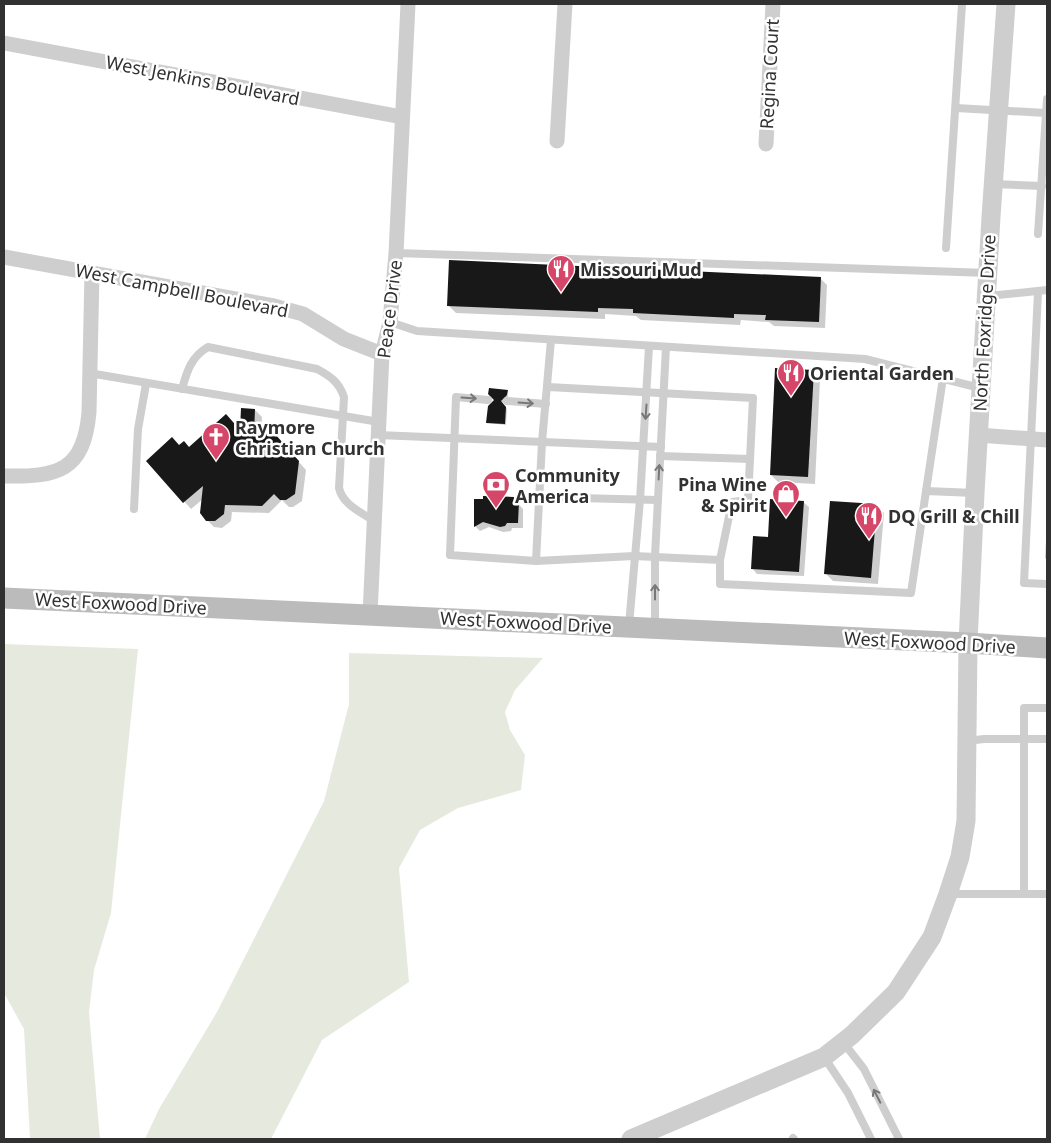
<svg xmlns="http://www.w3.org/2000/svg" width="1051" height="1143" font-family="'Noto Sans',sans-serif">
  <rect width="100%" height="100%" fill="#fff"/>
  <g fill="#e6eade">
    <polygon points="4,644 138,649 111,913 94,970 89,1012 100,1139 30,1139 24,1029 4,993"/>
    <polygon points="349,653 543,658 515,690 505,712 510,730 525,755 521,790 458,808 420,830 399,868 409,982 322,1040 271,1139 145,1139 159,1109 217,1012 324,801 349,704"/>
  </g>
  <g fill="#0003">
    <polygon points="820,278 827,285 825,328 774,326 769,322 741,320 740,325 641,320 636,316 605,314 605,319 456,313 448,305"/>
    <polygon points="813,372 820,379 815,484 778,482 771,475"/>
    <polygon points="507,391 508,397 502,403 507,409 506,425 489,423"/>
    <polygon points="255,410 262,417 261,435 282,443 306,470 302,501 293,507 289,507 282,500 269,513 232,512 231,521 222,528 214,527 207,520 203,499 191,509 148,461 180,446 189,448 241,432"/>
    <polygon points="513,498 523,509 523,528 512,528 511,531 503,532 489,527 480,531 475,526"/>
    <polygon points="803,502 809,507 804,576 757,574 752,568 769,538"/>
    <polygon points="876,506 884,513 878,584 833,581 826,574"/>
    <polygon points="1047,524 1047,560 1045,558"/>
  </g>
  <g fill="#181818">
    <polygon points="449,260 821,277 819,322 765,320 766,315 734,314 734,318 633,313 633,309 598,308 598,312 447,306"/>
    <polygon points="775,368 814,370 808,477 770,475"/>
    <polygon points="489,388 508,390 507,395 501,401 506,407 505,424 486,423 488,406 494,400 488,394"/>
    <polygon points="241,408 255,409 254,433 275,434 299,461 295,494 286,500 280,500 274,494 262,506 225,505 224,514 215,521 206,521 200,513 203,486 183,503 146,461 172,437 179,445 184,441 189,447 226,414 240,430"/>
    <polygon points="483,496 514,497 514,502 519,502 518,523 507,523 505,526 500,527 483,522 474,527 474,499 483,499"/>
    <polygon points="770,499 804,501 799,572 751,569 753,536 768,537"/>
    <polygon points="830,501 877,504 871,578 824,574"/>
  </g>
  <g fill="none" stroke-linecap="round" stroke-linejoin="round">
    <g stroke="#cecece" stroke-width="8">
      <polyline points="956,108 1046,113"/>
      <polyline points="993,184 1042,186"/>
      <polyline points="1038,234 1047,99"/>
      <polyline points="946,248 962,4"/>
      <polyline points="396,253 988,273"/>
      <polyline points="1038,292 1024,583 1047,584"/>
      <polyline points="988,296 1047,290"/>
      <polyline points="390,322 417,331 865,359 980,388"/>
      <polyline points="551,340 542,442 536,561 634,556 720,560 720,584 911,593 926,491 975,493"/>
      <polyline points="89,373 379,422"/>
      <polyline points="548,387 753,398 748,500 732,502 720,560"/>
      <path d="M182 389C187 371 191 357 208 347L317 369C330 376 339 382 344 397L339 488C343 505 361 512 374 521"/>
      <polyline points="488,400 456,397 450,555 536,561"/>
      <polyline points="507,401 546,404"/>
      <polyline points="378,435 661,447"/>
      <polyline points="660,456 750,459"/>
      <polyline points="926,491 943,378"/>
      <polyline points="538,497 658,500"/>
      <polyline points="134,509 138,429 146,384"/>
      <polyline points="629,625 640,500 649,346"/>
      <polyline points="655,626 655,556 666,347"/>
      <polyline points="967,741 984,739 1047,739"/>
      <polyline points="949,894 1047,894"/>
      <polyline points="1024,894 1024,708 1047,708"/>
      <polyline points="843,1042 864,1069 899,1139"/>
      <polyline points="824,1057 848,1093 871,1139"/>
      <polyline points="793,1138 794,1139"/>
    </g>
    <g stroke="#cecece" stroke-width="15">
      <polyline points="4,43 402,117"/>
      <polyline points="557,141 565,4"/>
      <polyline points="766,144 773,4"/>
      <polyline points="4,257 274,306 303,314 344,339 382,354"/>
      <polyline points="978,435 1047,440"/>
      <path d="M4 476C57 477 84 472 89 412L92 273"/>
      <polyline points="370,615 382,354 390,322 396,253 408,4"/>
    </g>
    <polyline stroke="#cecece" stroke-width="19" points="631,1139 824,1057 852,1035 896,992 932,937 948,894 960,857 966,821 968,643 975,493 991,217 1006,4"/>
    <polyline stroke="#bbb" stroke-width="21" points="4,598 968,643 1047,648"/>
  </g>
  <defs><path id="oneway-shaft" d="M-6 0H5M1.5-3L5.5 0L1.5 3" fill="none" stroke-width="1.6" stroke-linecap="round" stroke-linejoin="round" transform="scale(1.25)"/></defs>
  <g stroke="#787878">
    <use href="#oneway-shaft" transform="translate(469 398) rotate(4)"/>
    <use href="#oneway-shaft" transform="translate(526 403) rotate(4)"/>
    <use href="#oneway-shaft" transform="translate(646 412) rotate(94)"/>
    <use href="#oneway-shaft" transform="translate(659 472) rotate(-87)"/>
    <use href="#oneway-shaft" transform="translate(655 592) rotate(-90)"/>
    <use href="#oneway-shaft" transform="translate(877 1096) rotate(-117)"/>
  </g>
  <defs>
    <symbol id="restaurant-pin" viewBox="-11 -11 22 30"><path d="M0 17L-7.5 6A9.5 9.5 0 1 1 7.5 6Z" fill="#d64669" stroke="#fff"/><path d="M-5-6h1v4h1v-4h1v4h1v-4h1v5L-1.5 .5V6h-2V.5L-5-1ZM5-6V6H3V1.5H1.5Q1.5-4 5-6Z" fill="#fff"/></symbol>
    <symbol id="church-pin" viewBox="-11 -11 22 30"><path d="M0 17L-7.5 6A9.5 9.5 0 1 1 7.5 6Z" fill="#d64669" stroke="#fff"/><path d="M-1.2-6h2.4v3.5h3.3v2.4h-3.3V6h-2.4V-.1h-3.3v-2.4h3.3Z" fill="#fff"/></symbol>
    <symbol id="bank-pin" viewBox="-11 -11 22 30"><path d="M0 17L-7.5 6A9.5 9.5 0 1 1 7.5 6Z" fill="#d64669" stroke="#fff"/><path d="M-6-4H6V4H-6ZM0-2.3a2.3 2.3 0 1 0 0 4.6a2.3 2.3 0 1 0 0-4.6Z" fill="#fff"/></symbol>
    <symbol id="shop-pin" viewBox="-11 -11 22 30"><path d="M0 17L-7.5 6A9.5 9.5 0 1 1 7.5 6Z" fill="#d64669" stroke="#fff"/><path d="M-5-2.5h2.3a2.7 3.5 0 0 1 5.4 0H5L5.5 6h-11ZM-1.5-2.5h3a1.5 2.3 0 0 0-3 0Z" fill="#fff"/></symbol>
  </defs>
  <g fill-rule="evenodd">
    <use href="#restaurant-pin" x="545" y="253" width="32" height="43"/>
    <use href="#restaurant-pin" x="775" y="357" width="32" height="43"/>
    <use href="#church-pin" x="200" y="421" width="32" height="43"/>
    <use href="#bank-pin" x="480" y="469" width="32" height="43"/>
    <use href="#shop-pin" x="770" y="478" width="32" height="43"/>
    <use href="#restaurant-pin" x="853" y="500" width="32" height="43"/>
  </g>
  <g text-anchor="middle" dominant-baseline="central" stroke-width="5" stroke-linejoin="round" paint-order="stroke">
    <g font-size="18" fill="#313131" stroke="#fff">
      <text transform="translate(769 74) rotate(-87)">Regina Court</text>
      <text transform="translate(203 80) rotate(11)">West Jenkins Boulevard</text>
      <text transform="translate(182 290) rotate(11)">West Campbell Boulevard</text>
      <text transform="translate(389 309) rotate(-83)">Peace Drive</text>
      <text transform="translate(984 323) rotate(-87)">North Foxridge Drive</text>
      <text transform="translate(121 603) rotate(3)">West Foxwood Drive</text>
      <text transform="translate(526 622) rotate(3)">West Foxwood Drive</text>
      <text transform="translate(930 642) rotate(3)">West Foxwood Drive</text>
    </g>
    <g font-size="18" font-weight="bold" fill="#313131" stroke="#fff" text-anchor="start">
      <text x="580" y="269">Missouri Mud</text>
      <text x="810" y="373">Oriental Garden</text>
      <text x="235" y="427">Raymore<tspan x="235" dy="21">Christian Church</tspan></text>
      <text x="515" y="475">Community<tspan x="515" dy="21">America</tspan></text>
      <text x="767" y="484" text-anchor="end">Pina Wine<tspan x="767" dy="21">&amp; Spirit</tspan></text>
      <text x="888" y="516">DQ Grill &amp; Chill</text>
    </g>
  </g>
  <rect width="1051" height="1143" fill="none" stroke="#313131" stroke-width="10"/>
</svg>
